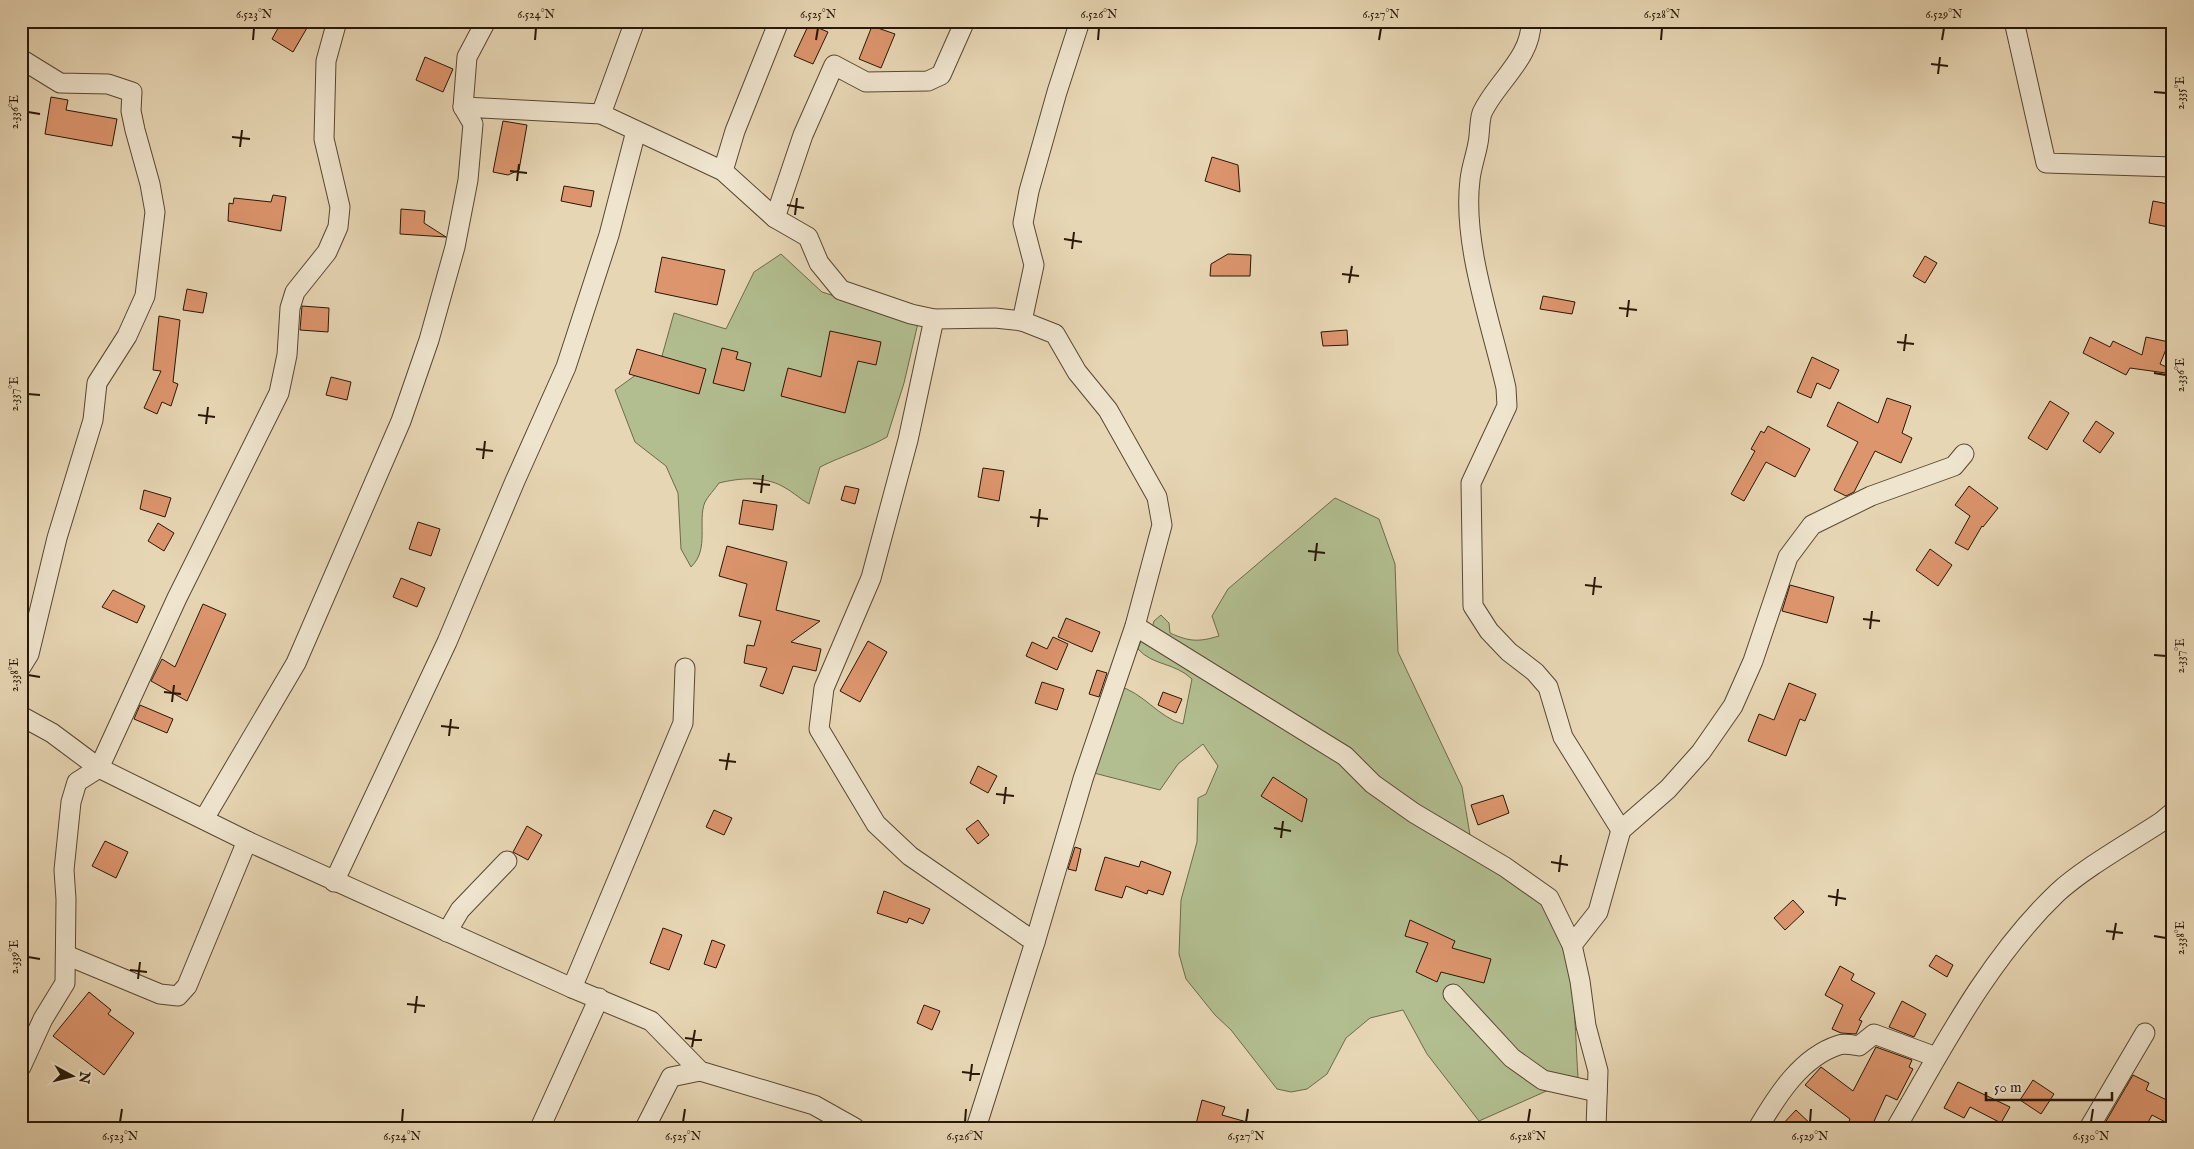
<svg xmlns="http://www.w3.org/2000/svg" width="2194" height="1149" font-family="'IM FELL English',serif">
  <rect width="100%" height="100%" fill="#e7d6b4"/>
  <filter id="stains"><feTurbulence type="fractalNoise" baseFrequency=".004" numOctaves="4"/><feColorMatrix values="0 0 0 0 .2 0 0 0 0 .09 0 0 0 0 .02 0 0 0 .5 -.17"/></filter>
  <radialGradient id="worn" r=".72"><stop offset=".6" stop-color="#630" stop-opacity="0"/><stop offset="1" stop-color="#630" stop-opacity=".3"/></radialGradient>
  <g fill="#b2be90" stroke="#6d6a4a">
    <path d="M781 254 822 292 918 323 904 383 887 437C866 449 842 456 820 467L809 504C800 499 792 491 782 486 763 476 739 478 719 483 715 489 708 496 705 502 697 521 710 549 691 567L681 549 678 493 666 466 635 442 615 390 662 356 674 313 726 329 754 272Z"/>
    <path d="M1335 498 1379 519 1395 564 1398 652 1462 787 1474 859C1488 867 1528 886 1537 896 1577 940 1574 1021 1578 1077L1479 1121 1427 1054 1403 1010 1370 1018 1346 1038 1327 1074 1307 1089 1291 1092 1277 1089 1231 1030 1215 1015 1186 979 1179 954 1181 900 1197 842 1198 798 1206 794 1218 766 1203 744 1178 764 1160 790 1090 772 1118 686C1143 692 1159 718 1183 724L1192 679C1174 662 1153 666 1138 649L1145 630 1152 628 1154 621 1161 615 1169 623 1170 633C1190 642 1199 642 1219 636L1212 616 1228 589Z"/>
  </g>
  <g fill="#dd956d" stroke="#281705">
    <polygon points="282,21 311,21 293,52 272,39"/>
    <polygon points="809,24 828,32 813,64 794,56"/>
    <polygon points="872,26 895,34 881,68 859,59"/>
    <polygon points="425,57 453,69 443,92 416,80"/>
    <polygon points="51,97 68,100 66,110 117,119 112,146 45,134"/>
    <polygon points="503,121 527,125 519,170 508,175 493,172"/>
    <polygon points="1212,157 1238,165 1240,192 1205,181"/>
    <polygon points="564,186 594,191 591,207 561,201"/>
    <polygon points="273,195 286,197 281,231 228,221 229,203 233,204 234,198 271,202"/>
    <polygon points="2153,201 2173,205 2173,228 2149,223"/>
    <polygon points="401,209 425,211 424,223 446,237 400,234"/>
    <polygon points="1228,254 1251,255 1250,276 1210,276 1211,264"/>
    <polygon points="1925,256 1937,263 1925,283 1913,276"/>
    <polygon points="662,257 725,270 717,305 655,292"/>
    <polygon points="187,289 207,293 203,313 183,310"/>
    <polygon points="1543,296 1575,302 1572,314 1540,309"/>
    <polygon points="302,306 329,308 328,332 300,330"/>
    <polygon points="159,316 180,320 173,382 178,384 171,406 162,402 157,414 144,408 161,371 153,370"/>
    <polygon points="1347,330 1348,345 1323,346 1321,332"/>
    <polygon points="830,331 881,342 876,365 858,361 845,413 781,396 788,368 821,377"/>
    <polygon points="2090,337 2110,347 2113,341 2142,355 2146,337 2169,342 2160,364 2173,370 2173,374 2130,368 2126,375 2083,353"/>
    <polygon points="722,348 738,352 736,359 751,363 744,391 713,383"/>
    <polygon points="637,349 706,369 699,394 629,374"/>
    <polygon points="1812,357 1839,370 1830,389 1817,383 1811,398 1797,392"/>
    <polygon points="331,377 351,382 347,400 326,395"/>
    <polygon points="1887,398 1911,406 1902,433 1912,438 1901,463 1875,451 1854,492 1846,496 1834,490 1858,442 1827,426 1838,402 1878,423"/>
    <polygon points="2050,401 2069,413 2047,450 2028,438"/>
    <polygon points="2096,421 2114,433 2100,453 2083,441"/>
    <polygon points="1768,426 1810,449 1795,477 1766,462 1744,501 1731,494 1755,451 1751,449 1761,431 1764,433"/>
    <polygon points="983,468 1004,471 999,501 978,497"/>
    <polygon points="845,486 859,489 855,504 841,500"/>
    <polygon points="1969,486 1998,508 1983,527 1982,526 1968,550 1955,543 1970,516 1955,505"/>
    <polygon points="144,490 171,498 165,517 140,509"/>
    <polygon points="743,500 777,505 773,530 739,524"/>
    <polygon points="418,522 440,529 431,556 409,549"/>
    <polygon points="158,523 174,533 164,551 148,541"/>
    <polygon points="727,546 787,562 776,610 820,621 791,642 821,649 816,671 793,666 783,694 760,686 767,668 744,663 747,645 754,646 761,621 739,616 747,584 719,576"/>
    <polygon points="1930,549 1952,565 1938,586 1916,570"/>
    <polygon points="401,578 425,588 417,607 393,597"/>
    <polygon points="1790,585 1834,597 1827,623 1782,611"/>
    <polygon points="113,590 145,606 137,623 102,607"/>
    <polygon points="203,604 226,614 187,701 151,681 162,659 175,667"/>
    <polygon points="1066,618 1100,632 1092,652 1058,637"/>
    <polygon points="1053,637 1068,644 1057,670 1026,656 1032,642 1047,649"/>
    <polygon points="868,641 887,652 860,702 840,691"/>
    <polygon points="1097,670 1107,673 1099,697 1089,694"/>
    <polygon points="1042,682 1064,689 1057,710 1035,703"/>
    <polygon points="1789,683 1816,694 1805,721 1800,719 1786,756 1748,741 1759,714 1774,720"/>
    <polygon points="1163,692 1182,699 1176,713 1158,705"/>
    <polygon points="140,705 173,719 167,733 134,719"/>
    <polygon points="978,766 997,776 988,793 970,783"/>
    <polygon points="1273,777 1307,799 1302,822 1261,796"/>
    <polygon points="1503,795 1509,813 1478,825 1471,805"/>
    <polygon points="714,810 732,818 724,835 706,827"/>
    <polygon points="978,820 989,835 978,844 966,829"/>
    <polygon points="527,826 542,835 528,860 513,852"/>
    <polygon points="105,841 128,852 116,878 92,866"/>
    <polygon points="1075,847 1081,849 1076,871 1068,869"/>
    <polygon points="1105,857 1139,867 1141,861 1171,872 1163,895 1148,890 1147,894 1126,886 1122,898 1095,890"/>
    <polygon points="884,891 930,909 923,924 909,918 907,923 877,913"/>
    <polygon points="1793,900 1804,912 1785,930 1774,918"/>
    <polygon points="1410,920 1455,941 1452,948 1491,959 1484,983 1441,972 1437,982 1416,972 1428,943 1405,936"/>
    <polygon points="663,928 682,935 669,970 650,963"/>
    <polygon points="712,940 725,945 716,968 704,964"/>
    <polygon points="1936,955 1953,965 1947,977 1929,966"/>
    <polygon points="1840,966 1854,974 1851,980 1875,993 1859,1020 1862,1021 1856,1034 1841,1033 1832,1029 1843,1005 1825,995"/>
    <polygon points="89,992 111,1010 108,1014 134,1033 104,1075 53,1036"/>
    <polygon points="1902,1001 1926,1014 1914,1037 1889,1027"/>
    <polygon points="924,1005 940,1011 932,1030 917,1023"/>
    <polygon points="1876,1047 1912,1060 1909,1067 1913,1069 1897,1100 1886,1095 1871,1128 1846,1128 1850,1119 1805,1085 1821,1067 1853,1091"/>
    <polygon points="2133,1075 2149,1083 2146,1090 2173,1103 2173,1126 2152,1115 2145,1128 2114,1128 2105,1123"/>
    <polygon points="2033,1080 2054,1094 2041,1114 2020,1100"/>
    <polygon points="1958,1082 2010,1107 2001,1123 1970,1107 1964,1118 1944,1108"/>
    <polygon points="1202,1100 1225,1107 1222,1115 1254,1124 1254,1128 1195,1128"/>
    <polygon points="1796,1110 1815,1128 1779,1128"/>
  </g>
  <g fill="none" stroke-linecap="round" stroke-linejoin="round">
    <defs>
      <g id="minor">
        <polyline points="635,21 601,114 723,171 775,218 808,237 819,263 841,290 911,314 934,319 995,318 1022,321 1055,334 1077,372 1108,410 1157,497 1162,525 1135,626 1083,779 1035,942 976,1128"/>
        <path d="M1531 21C1532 58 1496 82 1482 113 1479 122 1480 134 1478 143 1476 155 1471 168 1470 180 1462 244 1492 326 1506 388L1507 406 1471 483 1473 606 1489 631 1509 652 1535 672 1548 687 1563 737 1621 830"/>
        <polyline points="2014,21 2046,163 2173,167"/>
        <polyline points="21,59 60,83 108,84 132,92 131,111 135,130 150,184 155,212 145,296 127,336 97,383 93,420 57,538 29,654 21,667"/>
        <polyline points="463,107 467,57 486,21"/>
        <polyline points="723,171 735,131 779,21"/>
        <polyline points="775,218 803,135 834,65 866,82 928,81 941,75 965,21"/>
        <polyline points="934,319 908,440 871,578 824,688 819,729 876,824 910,856 1035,942"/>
        <polyline points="1022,321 1034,265 1023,223 1029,191 1057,92 1080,21"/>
        <polyline points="1135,626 1345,756 1373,784 1414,813 1505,867 1549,898 1572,945 1580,981 1586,1026 1598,1071 1596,1128"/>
        <polyline points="21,716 52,733 99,768 247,841 572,988 651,1021 700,1071 814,1105 855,1128"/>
        <polyline points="204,819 296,663 401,421 429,340 455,247 468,180 473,124 463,107 601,114"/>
        <polyline points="334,882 447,642 515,481 566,367 609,235 636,131"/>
        <polyline points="447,932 460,910 507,861"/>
        <polyline points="1572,945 1598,912 1621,830 1668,789 1701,752 1733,706 1753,661 1788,557 1812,525 1871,496 1954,466 1964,454"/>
        <polyline points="66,955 160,994 178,996 187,986 247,841"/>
        <polyline points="572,988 683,723 685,668"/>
        <polyline points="1453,994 1512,1058 1543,1080 1597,1092"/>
        <polyline points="21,1067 43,1019 65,983 66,899 64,870 71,802 77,782 99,768 177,598 279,393 287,355 290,308 295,292 327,252 338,227 340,207 324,139 326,61 337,21"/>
        <polyline points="540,1128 599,998"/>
        <polyline points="645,1128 671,1077 700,1071"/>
        <path d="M1758 1128C1777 1096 1801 1057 1839 1045 1845 1043 1853 1045 1859 1046L1874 1034 1936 1057"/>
        <path d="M1896 1128C1943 1047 1988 959 2057 893 2084 868 2129 843 2161 822L2173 812"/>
        <polyline points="2089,1128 2145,1033"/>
      </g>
    </defs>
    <use href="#minor" stroke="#584731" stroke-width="21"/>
    <use href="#minor" stroke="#efe4ce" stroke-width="19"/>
  </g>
  <path fill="none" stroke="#281705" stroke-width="2" d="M253 40 254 28M535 40 536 28M816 40 818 28M1098 40 1099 28M1379 40 1381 28M1661 40 1662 28M1942 40 1944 28M1931 64 1948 66M1938 74 1940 57M2154 92 2166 93M28 112 40 114M232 137 250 139M240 147 242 130M510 171 527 173M517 181 519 164M787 205 804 208M795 215 797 198M1064 239 1082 242M1072 249 1074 232M1342 274 1359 276M1349 283 1352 266M1619 308 1637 310M1627 317 1629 300M1897 342 1914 344M1904 351 1906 334M2154 373 2166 375M28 394 40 395M198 415 215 417M206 424 208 407M476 449 493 451M483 459 485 441M753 483 770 485M761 493 763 475M1030 517 1048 519M1038 527 1040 509M1308 551 1325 553M1315 561 1317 543M1585 585 1602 587M1593 595 1595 577M1863 619 1880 621M1870 629 1872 611M2154 655 2166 656M28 675 40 677M164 692 181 694M172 702 174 685M441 726 459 728M449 736 451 719M719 760 736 762M726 770 729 753M996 794 1014 796M1004 804 1006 787M1274 828 1291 831M1281 838 1283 821M1551 862 1568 865M1559 872 1561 855M1828 896 1846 899M1836 906 1838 889M2106 931 2123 933M2154 936 2166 938M2113 940 2116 923M28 957 40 959M130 970 147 972M138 979 140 962M407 1004 425 1006M415 1013 417 996M685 1038 702 1040M692 1047 695 1030M962 1072 980 1074M970 1081 972 1064M120 1122 122 1109M402 1122 403 1109M683 1122 685 1109M965 1122 966 1109M1246 1122 1248 1109M1528 1122 1530 1109M1810 1122 1811 1109M2091 1122 2093 1109"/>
  <rect width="2194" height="1149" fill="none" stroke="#e7d6b4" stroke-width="55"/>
  <g transform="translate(72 1076) rotate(97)" stroke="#efe4ce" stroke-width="4" paint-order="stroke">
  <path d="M0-4L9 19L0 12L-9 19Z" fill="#281705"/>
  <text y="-8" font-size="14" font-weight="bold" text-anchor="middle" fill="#281705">N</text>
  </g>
  <path d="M1986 1092v8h126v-8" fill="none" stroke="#281705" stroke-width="2.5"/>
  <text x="1994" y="1092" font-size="15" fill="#281705" stroke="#efe4ce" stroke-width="4" paint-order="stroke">50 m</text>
  <rect x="28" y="28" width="2138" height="1094" fill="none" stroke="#281705" stroke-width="2"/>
  <g font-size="12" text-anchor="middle" fill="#281705">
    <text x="254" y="18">6.523°N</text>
    <text x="536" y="18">6.524°N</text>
    <text x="818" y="18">6.525°N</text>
    <text x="1099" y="18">6.526°N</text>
    <text x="1381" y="18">6.527°N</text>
    <text x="1662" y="18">6.528°N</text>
    <text x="1944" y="18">6.529°N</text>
    <text transform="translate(2180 93) rotate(-90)" y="4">2.335°E</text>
    <text transform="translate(14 112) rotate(-90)" y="4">2.336°E</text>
    <text transform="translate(2180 375) rotate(-90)" y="4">2.336°E</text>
    <text transform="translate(14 394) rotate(-90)" y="4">2.337°E</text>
    <text transform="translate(2180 656) rotate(-90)" y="4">2.337°E</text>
    <text transform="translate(14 675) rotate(-90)" y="4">2.338°E</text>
    <text transform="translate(2180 938) rotate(-90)" y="4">2.338°E</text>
    <text transform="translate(14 957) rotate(-90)" y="4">2.339°E</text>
    <text x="120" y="1140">6.523°N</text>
    <text x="402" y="1140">6.524°N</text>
    <text x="683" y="1140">6.525°N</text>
    <text x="965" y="1140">6.526°N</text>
    <text x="1246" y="1140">6.527°N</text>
    <text x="1528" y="1140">6.528°N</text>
    <text x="1810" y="1140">6.529°N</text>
    <text x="2091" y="1140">6.530°N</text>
  </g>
  <rect width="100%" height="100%" filter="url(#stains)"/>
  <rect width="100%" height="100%" fill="url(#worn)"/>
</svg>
